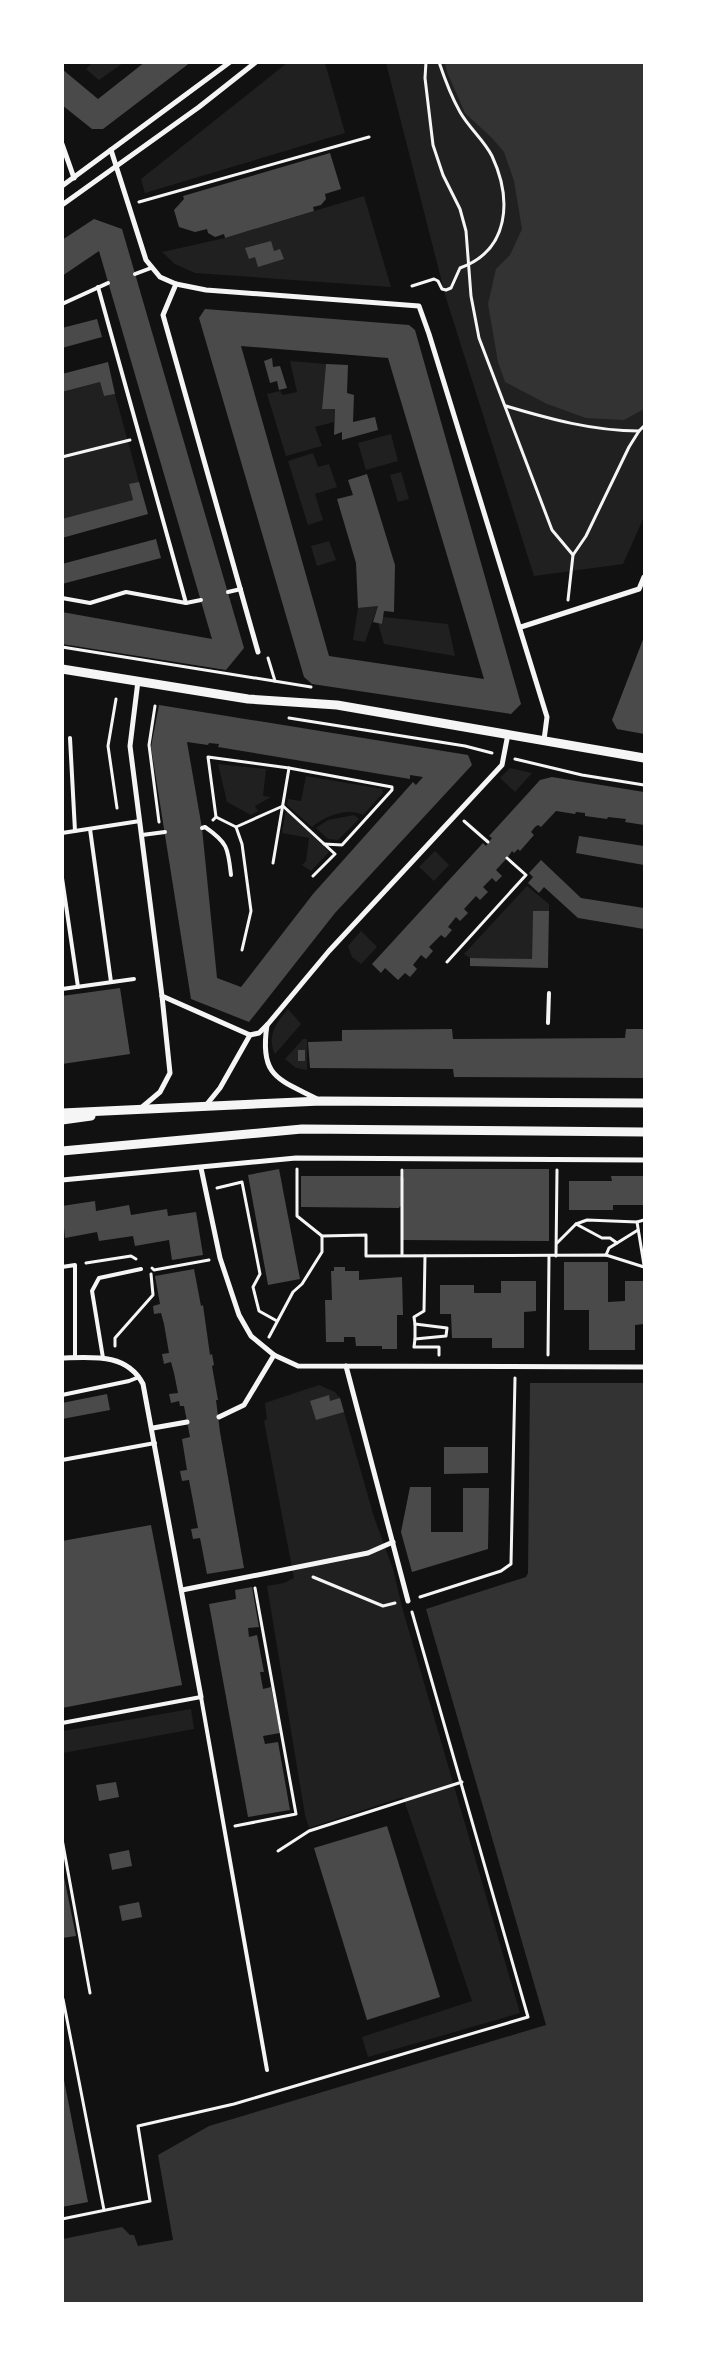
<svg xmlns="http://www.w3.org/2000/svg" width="707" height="2366" font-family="Montserrat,sans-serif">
  <rect width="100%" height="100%" fill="#111"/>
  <g fill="#202020">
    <polygon points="92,63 92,62 123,63 99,80 86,69"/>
    <polygon points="287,63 325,63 345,133 145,193 141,179"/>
    <polygon points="386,63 644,63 644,517 623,564 534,576 446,298"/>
    <polygon points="364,196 391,287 195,273 175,264 162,252 225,238"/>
    <polygon points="290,361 326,364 322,408 335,409 334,422 315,427 322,446 286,456 267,394 280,391 283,395 297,392"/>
    <polygon points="100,382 104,396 115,394 139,482 129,485 133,500 63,519 63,392"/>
    <polygon points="391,434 398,461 366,470 358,443"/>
    <polygon points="313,453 318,467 329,464 337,487 315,494 323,520 308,525 288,461"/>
    <polygon points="401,472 409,499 398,502 390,475"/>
    <polygon points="329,541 336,560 317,566 311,546"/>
    <polygon points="378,606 365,642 353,640 358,608"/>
    <polygon points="383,617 448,624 455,656 384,644 378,623 382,624"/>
    <polygon points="218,764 266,769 263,796 271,797 255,806 258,811 251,815 227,802"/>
    <polygon points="510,768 532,773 515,792 500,778"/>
    <path d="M306 776 382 789 383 793 363 815C348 807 324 816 312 827L287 805 288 799 301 801Z"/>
    <polygon points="286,809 329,852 311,871 302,865 306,861 309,838 282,833"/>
    <polygon points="354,815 359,819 338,840 328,839 316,828 328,820"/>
    <polygon points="435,851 449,865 434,881 419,867"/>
    <polygon points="527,886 549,904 549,911 533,911 532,959 470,958 464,954"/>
    <polygon points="361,931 377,947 361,964 352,957 348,946"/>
    <path d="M288 1009 301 1024 275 1054C266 1036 277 1022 288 1009Z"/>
    <polygon points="303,1039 307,1039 307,1070 296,1068 285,1059"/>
    <polygon points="319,1385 335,1392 340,1398 374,1517 393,1569 402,1607 520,2013 368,2057 362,2037 472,2001 403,1797 309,1828 305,1815 267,1586 284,1583 294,1578 264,1421 267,1419 265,1403"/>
    <polygon points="191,1709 194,1729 63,1753 63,1731"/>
  </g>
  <g fill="#333">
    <polygon points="445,63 644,63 644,409 624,420 586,418 547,404 505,382 498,362 488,304 496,269 510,255 522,229 514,181 504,152 492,138 465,113 447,72"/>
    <polygon points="530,1383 644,1383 644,2303 63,2303 63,2239 122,2227 130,2235 134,2235 138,2246 173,2240 158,2155 209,2126 546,2025 426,1609 526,1577 528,1573"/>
  </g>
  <g fill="#4a4a4a" fill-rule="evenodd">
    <polygon points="145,62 191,62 103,129 92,129 62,105 62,69 98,99"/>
    <polygon points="330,153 341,189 325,194 326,199 321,205 313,207 314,211 225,238 224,234 215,237 208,233 207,229 195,232 179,227 174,210 184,199 183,196"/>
    <polygon points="94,219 122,229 244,648 226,670 62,644 62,612 212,639 99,251 62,276 62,240"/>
    <polygon points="271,241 274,251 280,249 284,259 258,267 255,257 249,259 245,248"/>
    <path d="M205 309 409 325 415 330 521 704 511 714 312 684 304 677 199 318ZM241 346 388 358 484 679 329 656Z"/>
    <polygon points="97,319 102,337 62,348 62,328"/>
    <polygon points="272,358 273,367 280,366 287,388 279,390 277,381 270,383 264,361"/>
    <polygon points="108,362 115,394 104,396 100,382 62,392 62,374"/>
    <polygon points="326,364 348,365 347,393 354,395 353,422 375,417 378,430 342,440 342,432 334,435 335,409 322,409"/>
    <polygon points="367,474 395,565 394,612 384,611 382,624 373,622 378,606 358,608 356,563 337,499 353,495 348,480"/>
    <polygon points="139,482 148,514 62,538 62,519 133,500 129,484"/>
    <polygon points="156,539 161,558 62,584 62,564"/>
    <polygon points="644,637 644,734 617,729 612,720"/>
    <path d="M159 705 468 755 472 765 335 913 249 1022 191 999 151 747ZM187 742 208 745 209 743 219 744 218 747 410 779V775L423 777 416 785 413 782 313 894 241 987 217 978 202 828Z"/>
    <polygon points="552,777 644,792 644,825 625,822 626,819 608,817 607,819 585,816 585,813 576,812 575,814 556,811 541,827 538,825 535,827 531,832 534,835 520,851 518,849 514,853 512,851 508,857 496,870 502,876 496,882 492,878 483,887 488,892 480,900 476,896 464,909 468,913 460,921 456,917 448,927 452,930 445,938 441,935 429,947 433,951 426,959 421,955 413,965 417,969 410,977 405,973 398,980 385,968 381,973 372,964 483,843 486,846 492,838 489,836 540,780"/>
    <polygon points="579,836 644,846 644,865 576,853"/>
    <polygon points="541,860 581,898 644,908 644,929 578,918 544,887 539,893 528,883 533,877 529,873"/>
    <polygon points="533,911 549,911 548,968 470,966 470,958 532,959"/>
    <polygon points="120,988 130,1054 62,1064 62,996"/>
    <polygon points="452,1029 453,1039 625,1038 626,1029 644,1029 644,1078 454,1077 453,1069 310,1068 308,1042 342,1041 342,1030"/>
    <rect x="298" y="1050" width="7" height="11"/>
    <polygon points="279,1169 300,1279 268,1285 248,1175"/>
    <polygon points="404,1169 549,1169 549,1241 403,1240 403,1206 400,1206 399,1208 301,1207 301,1176 400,1176 404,1178"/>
    <polygon points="611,1176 644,1176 644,1205 613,1205 613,1210 569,1210 569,1181 612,1181"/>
    <polygon points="95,1201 96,1211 129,1205 131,1215 167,1209 168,1216 196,1212 203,1255 172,1260 169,1240 135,1246 133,1236 99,1241 97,1232 65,1238 62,1206"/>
    <polygon points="564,1262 608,1262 608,1302 625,1301 625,1281 644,1281 644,1324 635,1325 635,1350 589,1350 589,1310 564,1310"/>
    <polygon points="334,1267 345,1267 345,1271 359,1271 359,1280 402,1277 403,1315 397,1315 397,1349 382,1349 382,1346 356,1346 355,1337 344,1337 344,1342 326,1342 325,1300 332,1300 331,1271 334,1271"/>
    <polygon points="194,1269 201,1306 203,1305 210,1355 212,1354 214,1365 212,1366 218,1400 216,1400 220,1432 244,1568 207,1574 200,1538 193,1539 191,1529 198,1528 189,1480 182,1481 180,1471 187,1470 182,1439 190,1437 184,1406 180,1406 179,1401 171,1403 169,1394 178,1393 174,1373 171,1362 164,1364 162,1354 169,1353 164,1324 161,1313 154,1314 153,1306 160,1304 155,1276"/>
    <polygon points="501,1281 536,1281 536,1311 524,1312 524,1348 492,1348 492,1338 452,1338 451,1314 440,1314 440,1285 474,1285 474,1293 501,1293"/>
    <polygon points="107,1394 110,1410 62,1419 62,1403"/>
    <polygon points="329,1395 330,1401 340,1398 344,1412 316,1420 310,1401"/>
    <polygon points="444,1447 488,1447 488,1473 444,1474"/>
    <polygon points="410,1487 431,1487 431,1532 463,1532 463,1488 489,1488 488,1549 412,1572 401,1532"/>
    <polygon points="151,1525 182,1685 62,1708 62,1541"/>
    <polygon points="252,1587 259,1627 248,1628 249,1637 257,1635 264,1672 260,1672 263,1689 271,1687 280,1733 263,1736 265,1744 278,1742 290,1810 248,1817 209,1604 236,1599 235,1590"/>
    <polygon points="116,1782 119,1797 99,1801 96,1785"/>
    <polygon points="387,1826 440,1997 367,2020 314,1848"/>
    <polygon points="129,1850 132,1866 112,1870 109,1854"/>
    <polygon points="62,1867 76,1936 62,1938"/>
    <polygon points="139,1902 142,1917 122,1921 119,1906"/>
    <polygon points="62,2070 88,2202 62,2207"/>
  </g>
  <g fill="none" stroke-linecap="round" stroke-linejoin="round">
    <g stroke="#f5f5f5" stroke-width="3">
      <polyline points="426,62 425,78 433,145 443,175 460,209 466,231 471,296 479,338 552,530 573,555"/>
      <polyline points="139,202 369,137"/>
      <path d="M412 286 434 279 438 281 442 289 446 290 451 288 460 268C510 250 512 199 492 156 484 140 469 128 460 112 451 96 445 80 439 62"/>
      <path d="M506 406C550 419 593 431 639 431"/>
      <polyline points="62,457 130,440"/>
      <polyline points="568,600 573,555 586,536 629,447 639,431 644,426"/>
      <polyline points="62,647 311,687"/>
      <polyline points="268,658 275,681"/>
      <polyline points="116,699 108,746 117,808"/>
      <polyline points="155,706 149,745 159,822"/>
      <polyline points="289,718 465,746 492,753"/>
      <polyline points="515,759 582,775 644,785"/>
      <polyline points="216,817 236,827 283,806 335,854 313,876"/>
      <polyline points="213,820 216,817 208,757 289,768 392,787 392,790 342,845 324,844"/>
      <polyline points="464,821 488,842"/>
      <polyline points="236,827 242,844 251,911 242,950"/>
      <polyline points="273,863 289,768"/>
      <polyline points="447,962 526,875 507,858"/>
      <polyline points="297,1169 297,1216 322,1236 366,1235 366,1256 606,1255 644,1267"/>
      <polyline points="217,1188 242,1182 260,1274 253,1287 259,1311 277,1321"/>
      <polyline points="637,1222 644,1220"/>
      <polyline points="576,1224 602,1238 610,1238 617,1243"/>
      <polyline points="557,1243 576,1224 587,1220 637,1222 644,1265"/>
      <polyline points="402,1255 402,1170"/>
      <polyline points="606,1255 609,1248 638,1230"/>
      <polyline points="425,1256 424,1311 414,1317 415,1324 447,1328 446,1336 415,1339 414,1347 439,1347 439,1355"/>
      <polyline points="556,1256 557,1170"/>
      <polyline points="86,1263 131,1256 136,1259"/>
      <polyline points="152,1268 154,1270 209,1260"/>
      <polyline points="415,1324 415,1339"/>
      <polyline points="269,1337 293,1292 302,1284 322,1252 322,1236"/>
      <polyline points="115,1346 115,1338 153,1295 151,1274"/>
      <polyline points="548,1355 549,1256"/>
      <polyline points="313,1577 383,1606 395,1603"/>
      <polyline points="420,1597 501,1571 511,1564 515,1378"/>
      <polyline points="235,1826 296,1814 255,1588"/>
      <polyline points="62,1839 90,1993"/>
      <polyline points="278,1851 309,1831 462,1782"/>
      <polyline points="63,1999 104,2210"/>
      <polyline points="62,2219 150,2201 138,2126 234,2104 528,2017 412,1612"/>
    </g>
    <g stroke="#f5f5f5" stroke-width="4">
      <polyline points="135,274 151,268"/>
      <polyline points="98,287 186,603"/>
      <polyline points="62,304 108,283"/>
      <polyline points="228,592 241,589"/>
      <polyline points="62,598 90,603 126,592 186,603 201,600"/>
      <polyline points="70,738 75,831"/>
      <path d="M202 828 205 827C228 843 228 848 231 875"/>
      <polyline points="90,829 111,982"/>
      <polyline points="62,833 140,821"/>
      <polyline points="142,835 165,832"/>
      <polyline points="62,878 78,987"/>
      <polyline points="62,989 134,979"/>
      <polyline points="548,1023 549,993"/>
      <polyline points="62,1267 75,1265 75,1358"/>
      <polyline points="103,1358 92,1291 99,1278 141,1269"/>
      <polyline points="62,1395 129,1381 139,1377"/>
      <polyline points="62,1460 155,1443"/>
      <polyline points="62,1723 201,1697 267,2070"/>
    </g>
    <g stroke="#f5f5f5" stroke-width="5">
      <polyline points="62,144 74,178"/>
      <polyline points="111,150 146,260 160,277 176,284 163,315 258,652"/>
      <polyline points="62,186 230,62"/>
      <polyline points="62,205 199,107 256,62"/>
      <polyline points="176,284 206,290 419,306 429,334 547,717 544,740"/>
      <polyline points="521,627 639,589 644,577"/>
      <polyline points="138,681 130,746 162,996 250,1035"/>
      <path d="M267 1025C259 1078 279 1079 319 1100"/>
      <polyline points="207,1104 220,1088 250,1035 259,1033 268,1024 329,951 502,765 508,734"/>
      <polyline points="141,1108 160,1092 170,1073 162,996"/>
      <polyline points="201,1168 220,1258 239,1315 251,1336 274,1355 298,1366 644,1367"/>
      <polyline points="62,1180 296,1158 644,1160"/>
      <path d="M62 1358C93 1357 127 1353 143 1384L201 1697"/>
      <polyline points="346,1366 408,1601"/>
      <polyline points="219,1417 244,1405 274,1355"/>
      <polyline points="153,1428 187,1422"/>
      <polyline points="182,1590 368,1553 393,1542"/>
    </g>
    <g stroke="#f5f5f5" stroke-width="9">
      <polyline points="62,669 248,699 337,705 644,758"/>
      <polyline points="62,1113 321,1101 644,1103"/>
      <polyline points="62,1120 91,1116"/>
      <polyline points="62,1151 302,1129 644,1132"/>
    </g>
  </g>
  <rect width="707" height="2366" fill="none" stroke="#ffffff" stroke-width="128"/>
</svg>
